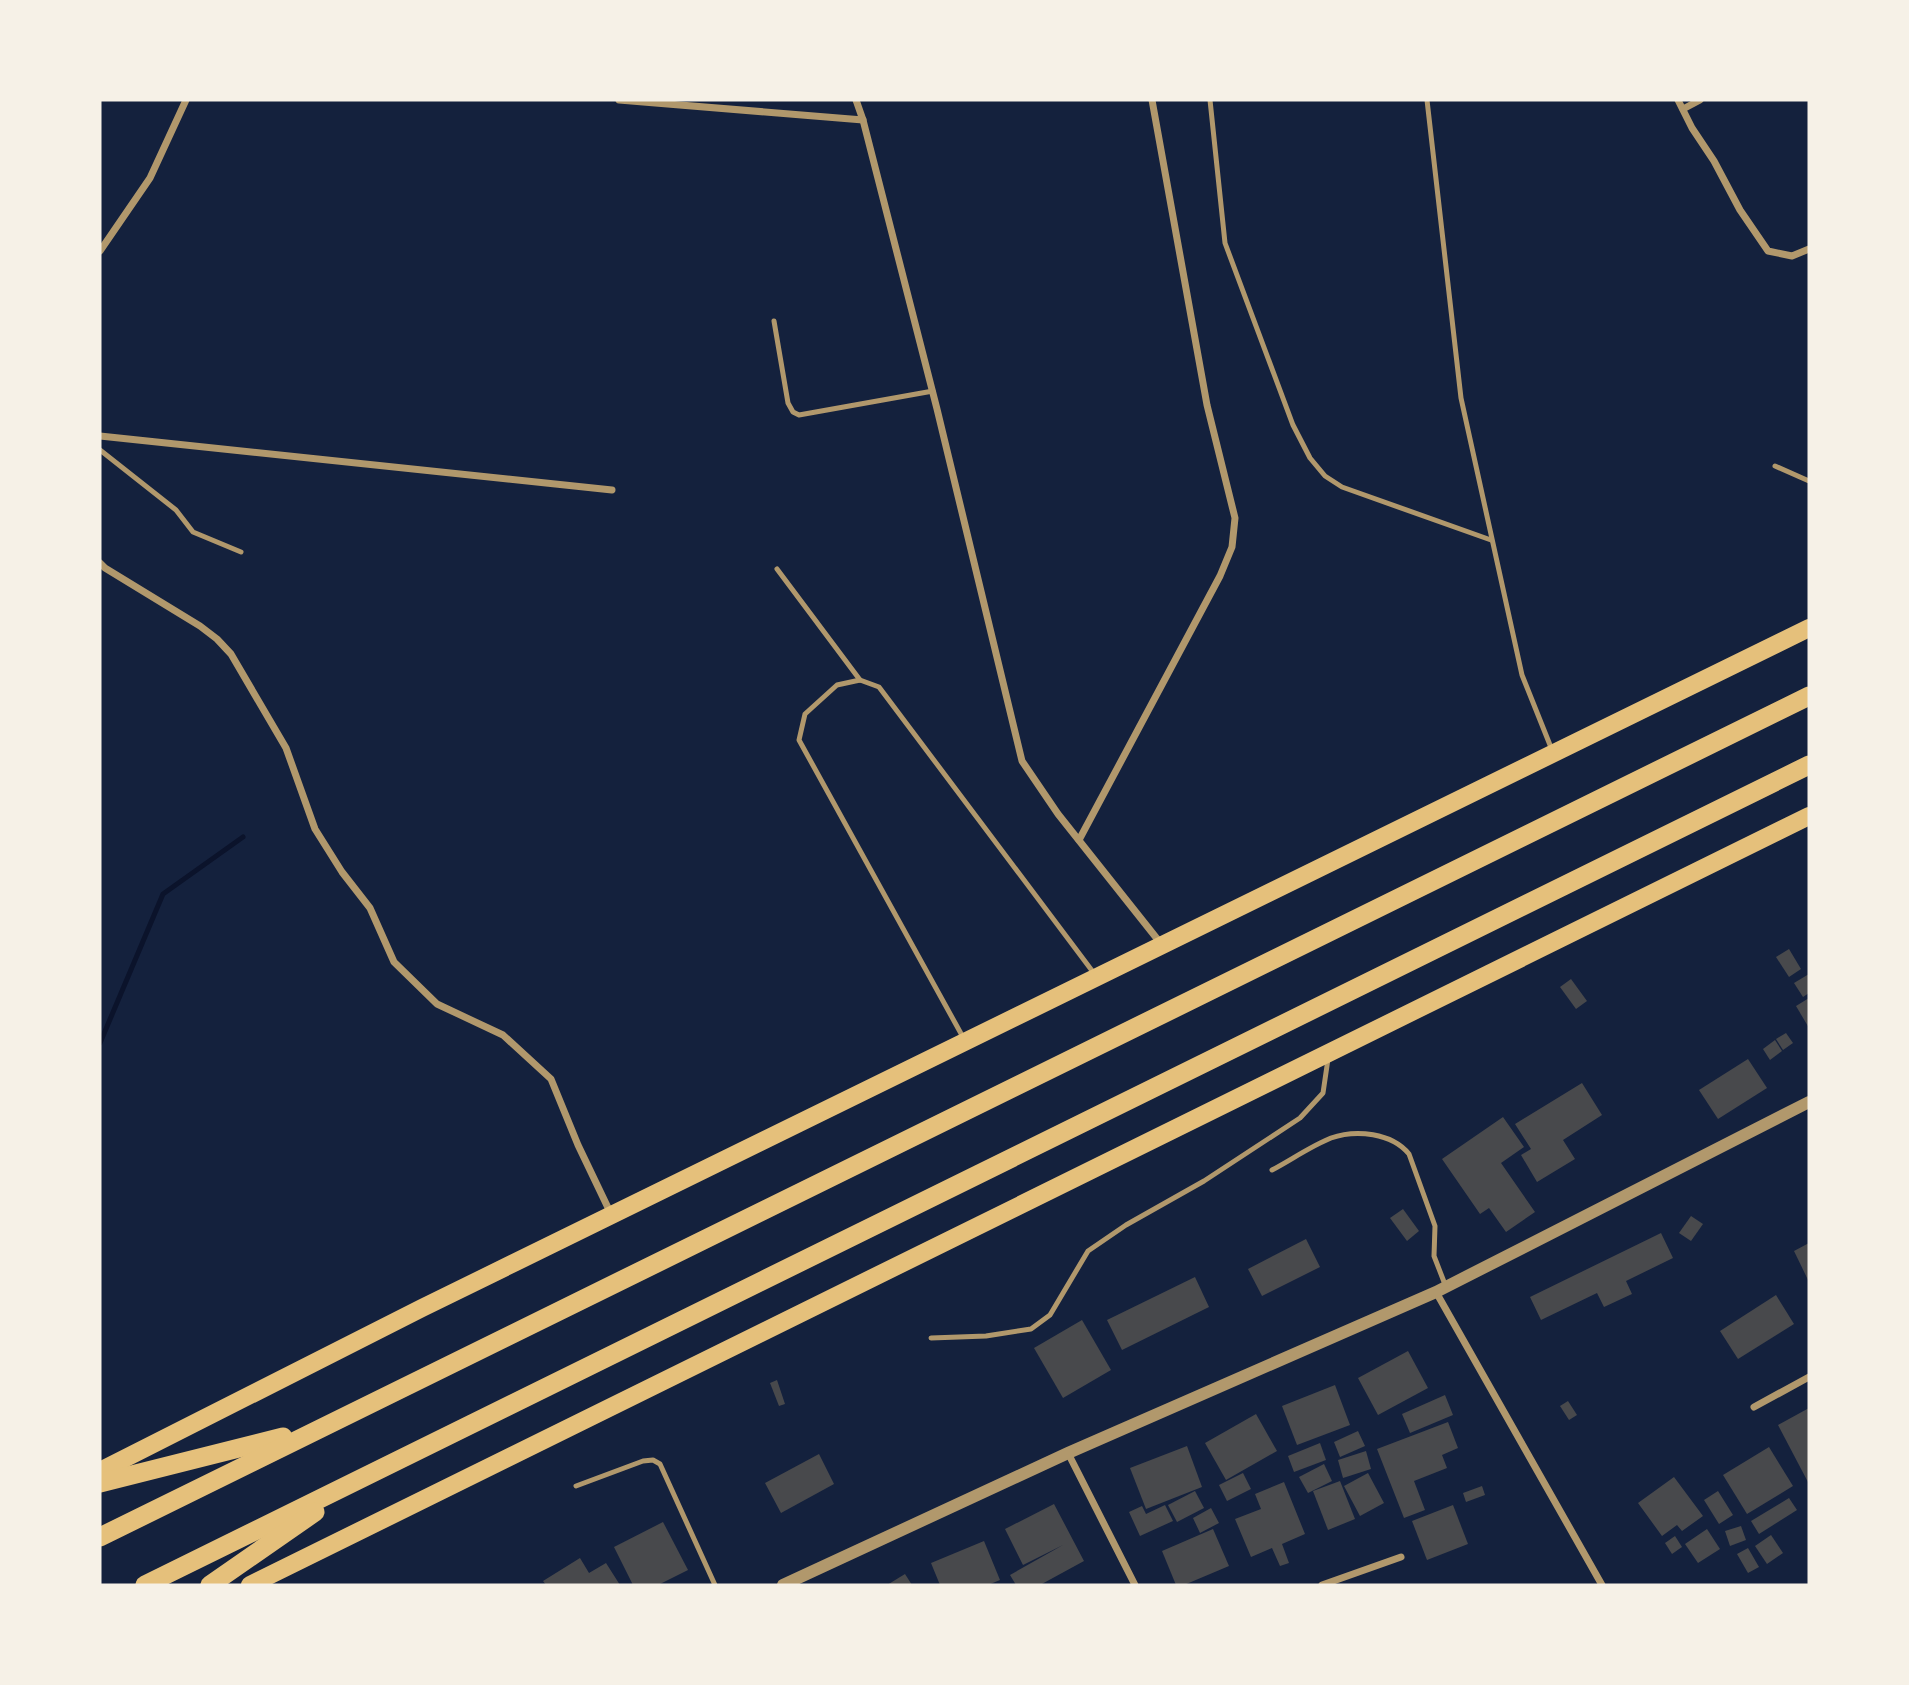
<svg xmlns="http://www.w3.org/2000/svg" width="1909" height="1685" font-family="Signika,sans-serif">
  <rect width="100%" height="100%" fill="#14213d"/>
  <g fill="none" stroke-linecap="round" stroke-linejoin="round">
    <polyline stroke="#0b132b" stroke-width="5" points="100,1043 163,894 243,837"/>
  </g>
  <g fill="#48494c">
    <polygon points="1789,949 1801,969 1789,977 1776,957"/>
    <polygon points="1809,974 1809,993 1803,997 1794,983"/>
    <polygon points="1571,979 1587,1001 1576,1009 1560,987"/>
    <polygon points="1809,998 1809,1028 1796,1006"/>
    <polygon points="1786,1033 1793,1043 1783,1050 1776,1039"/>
    <polygon points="1775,1040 1782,1051 1770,1060 1763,1049"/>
    <polygon points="1748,1059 1767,1088 1718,1119 1699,1090"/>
    <polygon points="1582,1083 1602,1115 1563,1140 1575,1159 1537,1182 1521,1155 1531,1149 1515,1124"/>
    <polygon points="1503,1117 1524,1147 1501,1163 1535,1212 1506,1232 1489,1208 1480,1214 1442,1159"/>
    <polygon points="1403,1209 1419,1231 1407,1241 1390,1218"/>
    <polygon points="1691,1216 1703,1224 1691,1241 1679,1233"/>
    <polygon points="1661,1233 1673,1258 1626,1281 1632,1294 1604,1307 1597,1293 1541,1320 1530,1297"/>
    <polygon points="1306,1239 1320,1267 1262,1296 1248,1269"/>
    <polygon points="1809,1243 1809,1282 1794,1251"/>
    <polygon points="1195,1277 1209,1307 1122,1350 1107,1320"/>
    <polygon points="1776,1295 1794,1324 1738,1359 1720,1331"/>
    <polygon points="1082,1320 1111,1370 1063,1398 1034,1348"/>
    <polygon points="1408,1351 1428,1388 1378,1415 1358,1378"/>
    <polygon points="777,1380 785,1404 779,1406 770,1383"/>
    <polygon points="1335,1385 1350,1425 1297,1445 1282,1406"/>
    <polygon points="1445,1395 1453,1415 1410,1433 1402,1414"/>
    <polygon points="1568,1401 1577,1415 1569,1420 1560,1406"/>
    <polygon points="1809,1408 1809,1484 1778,1425"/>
    <polygon points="1256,1414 1277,1451 1226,1480 1205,1443"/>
    <polygon points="1448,1422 1458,1448 1442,1455 1447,1468 1414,1481 1425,1510 1404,1518 1377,1449"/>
    <polygon points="1358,1431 1365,1446 1340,1457 1334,1442"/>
    <polygon points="1320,1443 1326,1460 1294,1472 1288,1456"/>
    <polygon points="1187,1446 1202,1487 1146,1509 1130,1468"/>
    <polygon points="1769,1447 1793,1486 1747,1514 1723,1475"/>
    <polygon points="1366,1451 1371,1469 1343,1478 1338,1460"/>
    <polygon points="819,1454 834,1484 781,1513 765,1483"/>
    <polygon points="1324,1464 1332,1481 1308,1493 1299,1477"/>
    <polygon points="1243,1473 1251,1489 1227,1501 1219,1485"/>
    <polygon points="1368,1473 1384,1503 1360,1516 1344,1486"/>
    <polygon points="1674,1477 1703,1516 1682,1531 1677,1525 1662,1536 1638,1503"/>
    <polygon points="1340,1481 1355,1519 1328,1530 1313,1491"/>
    <polygon points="1284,1482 1305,1534 1282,1544 1289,1563 1280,1566 1272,1548 1251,1557 1235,1519 1261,1509 1255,1494"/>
    <polygon points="1482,1486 1485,1495 1466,1502 1463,1493"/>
    <polygon points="1195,1491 1204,1508 1177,1522 1168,1505"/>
    <polygon points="1718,1491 1733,1515 1719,1524 1704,1500"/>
    <polygon points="1789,1498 1797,1510 1759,1534 1751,1521"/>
    <polygon points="1054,1504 1084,1561 1040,1585 1016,1585 1010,1575 1063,1545 1023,1565 1005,1529"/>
    <polygon points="1165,1505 1173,1521 1140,1536 1129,1512 1142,1506 1146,1514"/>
    <polygon points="1453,1505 1468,1544 1427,1560 1412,1521"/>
    <polygon points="1211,1508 1219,1523 1200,1533 1193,1518"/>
    <polygon points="663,1522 688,1570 658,1585 633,1585 614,1547"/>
    <polygon points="1741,1526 1746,1540 1730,1546 1725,1531"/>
    <polygon points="1213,1529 1229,1566 1184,1585 1176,1585 1162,1551"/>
    <polygon points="1707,1529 1720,1549 1698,1563 1685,1544"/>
    <polygon points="1771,1535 1783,1553 1767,1564 1755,1546"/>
    <polygon points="1675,1536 1682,1547 1672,1554 1665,1543"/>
    <polygon points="984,1541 1000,1580 988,1585 940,1585 931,1563"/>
    <polygon points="1748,1548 1759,1567 1748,1573 1737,1554"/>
    <polygon points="580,1558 589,1573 606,1563 620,1585 546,1585 543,1581"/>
    <polygon points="905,1574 912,1585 887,1585"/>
  </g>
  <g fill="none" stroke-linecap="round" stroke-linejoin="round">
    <g stroke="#b1986c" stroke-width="5">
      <polyline points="1210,100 1225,243 1293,425 1310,458 1325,476 1342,487 1491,540"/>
      <polyline points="1427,100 1461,398 1522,675 1552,750"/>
      <polyline points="774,321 788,403 793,412 799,415 933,391"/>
      <polyline points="100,450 176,510 193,532 241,552"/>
      <polyline points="1775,466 1809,481"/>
      <polyline points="777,569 860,680"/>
      <polyline points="964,1039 799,740 805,714 837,685 860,680 879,687 1096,976"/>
      <path d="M1272 1170C1291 1160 1311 1146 1331 1138 1356 1129 1392 1133 1409 1154L1435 1226 1434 1256 1446 1287"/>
      <polyline points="931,1338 986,1336 1031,1329 1050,1315 1088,1251 1126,1225 1204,1181 1300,1118 1323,1093 1328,1059"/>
      <polyline points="576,1486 643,1461 653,1460 660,1464 715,1585"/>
    </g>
    <g stroke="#b1986c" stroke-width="7">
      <polyline points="619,100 863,120"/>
      <polyline points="856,100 863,120 937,409 1022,761 1058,814 1162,945"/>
      <polyline points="1678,100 1692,128 1714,161 1740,210 1768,251 1792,256 1809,249"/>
      <polyline points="1683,109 1700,100"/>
      <polyline points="100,251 150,178 186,100"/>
      <polyline points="100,436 612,490"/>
      <polyline points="100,563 105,568 200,626 217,639 231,654 286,748 315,829 342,872 370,908 394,962 437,1004 503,1035 551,1079 578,1145 611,1214"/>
      <polyline points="1079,840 1220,576 1232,547 1235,518 1207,405 1152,100"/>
      <polyline points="1436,1292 1602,1585"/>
      <polyline points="1754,1407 1809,1377"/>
      <polyline points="1068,1453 1135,1585"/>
      <polyline points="1322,1585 1401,1557"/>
    </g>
    <polyline stroke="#b1986c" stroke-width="12" points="783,1585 1068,1453 1436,1292 1809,1102"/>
    <g stroke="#e5c07b" stroke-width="18">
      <polyline points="100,1471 422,1308 1809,628"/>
      <polyline points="250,1585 1809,816"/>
    </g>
    <g stroke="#e5c07b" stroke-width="19">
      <polyline points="100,1483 283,1437"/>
      <polyline points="100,1537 1809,696"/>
      <polyline points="145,1585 1809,765"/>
      <polyline points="210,1585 315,1512"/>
    </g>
  </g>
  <rect width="1909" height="1685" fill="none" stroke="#f6f1e7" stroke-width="203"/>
</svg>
